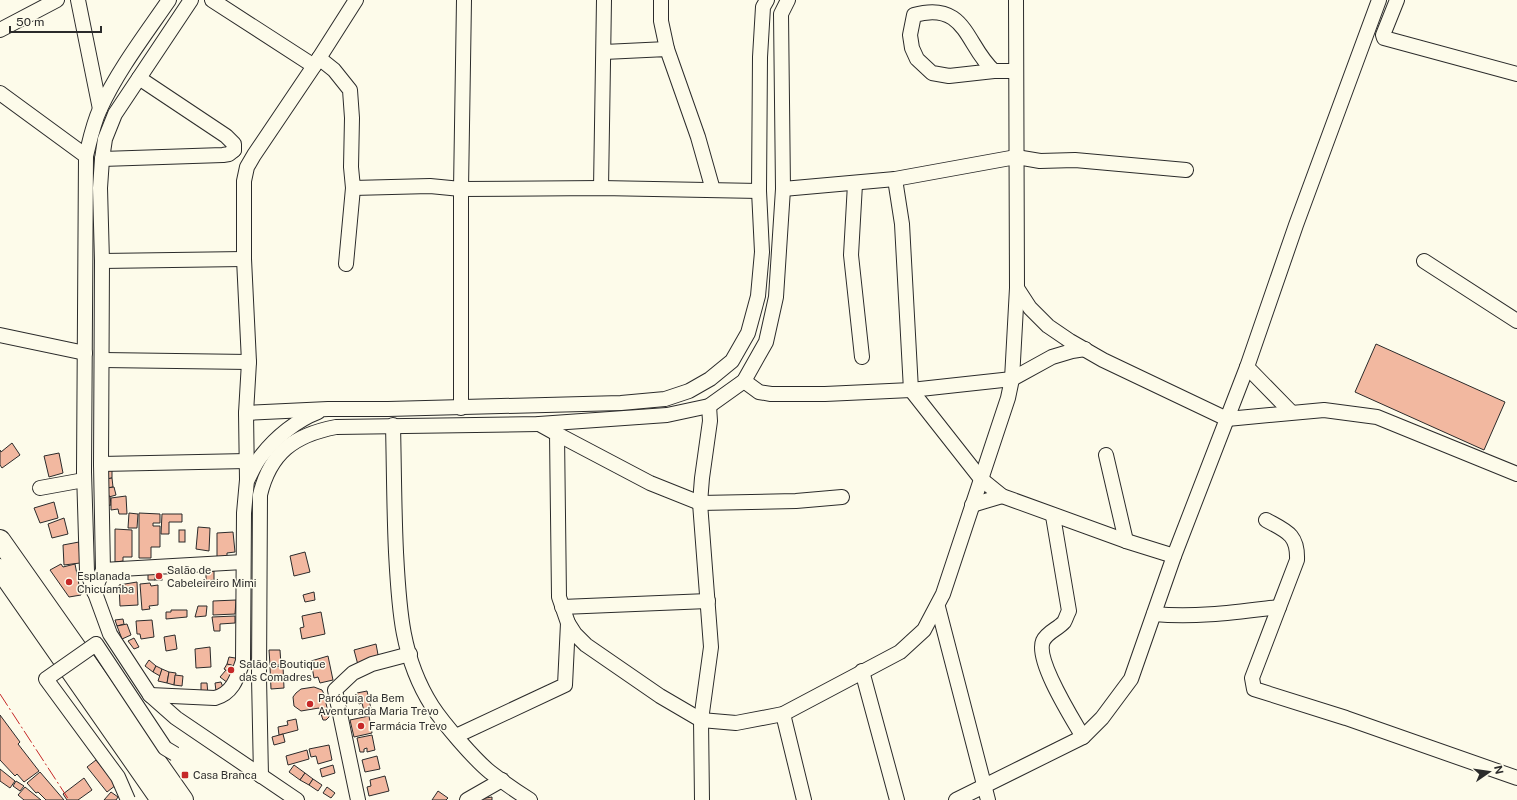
<svg xmlns="http://www.w3.org/2000/svg" width="1517" height="800" font-family="'Public Sans',sans-serif">
  <rect width="100%" height="100%" fill="#fdfbea"/>
  <g fill="#f2b8a0" stroke="#2b2b2b">
    <polygon points="1376,344 1505,402 1484,450 1355,392"/>
    <polygon points="12,443 20,455 2,468 0,465 0,450 1,452"/>
    <polygon points="59,453 63,473 49,477 44,456"/>
    <polygon points="112,469 112,478 106,479 105,470"/>
    <polygon points="112,478 113,487 106,488 106,479"/>
    <polygon points="114,487 116,495 109,497 107,488"/>
    <polygon points="110,496 111,505 105,506 104,498"/>
    <polygon points="126,496 127,514 119,514 118,509 111,510 111,498"/>
    <polygon points="54,502 58,518 40,523 34,508"/>
    <polygon points="129,513 138,514 137,528 128,528"/>
    <polygon points="139,513 160,514 160,523 153,523 153,526 160,526 160,547 151,547 151,558 139,558"/>
    <polygon points="162,514 182,514 182,522 169,522 169,534 161,534"/>
    <polygon points="64,518 68,534 52,538 48,524"/>
    <polygon points="198,527 210,528 209,551 196,549"/>
    <polygon points="115,529 132,530 132,557 123,557 123,561 115,562"/>
    <rect x="179" y="530" width="6" height="12"/>
    <polygon points="233,532 235,552 227,553 227,556 217,557 217,533"/>
    <polygon points="79,542 80,563 64,565 63,545"/>
    <polygon points="305,552 310,572 294,576 290,556"/>
    <polygon points="61,564 63,567 75,564 81,595 69,597 50,570"/>
    <polygon points="214,571 214,580 206,581 206,572"/>
    <rect x="155" y="572" width="7" height="8"/>
    <polygon points="155,572 155,580 148,580 148,573"/>
    <polygon points="137,582 138,605 120,606 119,585"/>
    <polygon points="150,583 151,586 158,585 158,605 149,606 150,609 142,610 140,584"/>
    <polygon points="314,592 315,600 305,602 303,595"/>
    <polygon points="236,600 235,614 213,615 213,601"/>
    <polygon points="198,606 207,606 206,616 195,617"/>
    <polygon points="171,610 187,610 187,617 166,619 166,612 171,612"/>
    <polygon points="321,612 325,634 302,639 300,628 304,627 302,616"/>
    <polygon points="235,616 235,623 220,624 220,631 214,631 212,617"/>
    <polygon points="123,619 124,624 117,626 115,620"/>
    <polygon points="152,620 154,637 141,639 140,634 137,634 136,621"/>
    <polygon points="127,624 131,635 122,639 117,626"/>
    <polygon points="175,635 177,649 166,651 164,637"/>
    <polygon points="134,638 139,647 134,649 128,641"/>
    <polygon points="376,644 379,660 358,665 354,650"/>
    <polygon points="210,647 211,667 196,668 195,649"/>
    <polygon points="269,650 280,650 281,665 270,665"/>
    <polygon points="328,656 333,680 320,683 318,677 314,678 311,661"/>
    <polygon points="229,657 241,659 238,667 227,664"/>
    <polygon points="149,660 156,666 153,672 145,666"/>
    <polygon points="227,664 238,667 234,675 224,669"/>
    <polygon points="156,666 162,669 160,676 153,672"/>
    <polygon points="283,666 284,688 271,689 270,667"/>
    <polygon points="162,669 169,672 167,683 158,681"/>
    <polygon points="226,670 234,675 228,683 220,677"/>
    <polygon points="169,672 176,673 174,685 167,683"/>
    <polygon points="175,675 183,676 182,686 174,685"/>
    <polygon points="221,682 224,690 216,691 215,683"/>
    <polygon points="201,683 207,683 208,695 201,696"/>
    <polygon points="314,687 322,690 324,694 329,717 326,720 323,720 319,708 301,711 294,706 293,697 296,693 301,689"/>
    <polygon points="367,691 372,713 365,715 362,703 359,704 357,693"/>
    <polygon points="0,715 20,742 18,744 39,771 24,782 17,774 15,776 0,760"/>
    <polygon points="369,716 372,733 354,737 350,720"/>
    <polygon points="296,719 298,730 279,735 278,727 288,725 287,721"/>
    <polygon points="283,734 285,742 274,745 272,737"/>
    <polygon points="372,735 375,750 367,752 367,748 364,749 364,752 360,752 357,738"/>
    <polygon points="329,745 332,760 318,764 316,756 311,757 309,749"/>
    <polygon points="307,750 309,759 288,765 286,756"/>
    <polygon points="377,756 380,769 365,772 362,760"/>
    <polygon points="96,760 116,785 107,792 87,767"/>
    <polygon points="294,765 305,773 300,780 289,772"/>
    <polygon points="333,765 335,773 322,777 320,769"/>
    <polygon points="0,769 15,781 10,788 0,781"/>
    <polygon points="40,772 64,800 46,800 38,792 36,793 27,783"/>
    <polygon points="305,773 313,779 309,785 300,780"/>
    <polygon points="385,776 389,791 369,796 367,787 371,786 370,780"/>
    <polygon points="84,778 92,790 78,800 67,800 63,794"/>
    <polygon points="313,779 322,785 318,791 309,785"/>
    <polygon points="16,781 24,786 20,791 13,786"/>
    <polygon points="25,787 41,800 24,800 18,795"/>
    <polygon points="327,787 335,793 331,798 323,793"/>
    <polygon points="438,791 448,798 446,800 432,800"/>
    <polygon points="111,792 118,797 116,800 104,800"/>
    <polygon points="492,797 492,800 480,800 480,799"/>
  </g>
  <g fill="none" stroke-linecap="round" stroke-linejoin="round">
    <defs>
      <g id="minor">
        <polyline points="78,0 100,109"/>
        <path d="M169 0C145 35 118 70 100 109 93 124 90 140 86 156L84 472 87 571 110 634 150 695 176 718 297 800"/>
        <polyline points="212,0 314,66"/>
        <polyline points="661,0 661,21 667,49"/>
        <polyline points="1397,0 1383,35 1384,38 1517,74"/>
        <polyline points="0,30 57,0"/>
        <polyline points="604,52 667,49 698,137 713,190"/>
        <polyline points="319,58 334,70 350,90 352,118 351,167 353,188 430,186 461,189 601,188 759,191"/>
        <path d="M994 71C966 47 967 0 914 15L910 35 912 48 917 59 932 73 949 76 994 71H1015"/>
        <polyline points="139,78 226,136 234,144 234,150"/>
        <polyline points="0,93 86,156"/>
        <polyline points="102,159 223,155 229,154 234,150"/>
        <polyline points="895,179 902,224 911,390 981,479 1002,496 1126,541 1174,556"/>
        <polyline points="855,184 851,255 862,357"/>
        <polyline points="601,188 604,0"/>
        <polyline points="783,189 895,179 1016,157 1040,161 1075,160 1186,170"/>
        <polyline points="102,261 244,259"/>
        <polyline points="1424,261 1517,321"/>
        <polyline points="346,264 353,188"/>
        <polyline points="1017,288 1030,308 1048,326 1070,341 1103,360 1227,419 1324,410 1377,417 1517,474"/>
        <polyline points="0,335 85,353"/>
        <polyline points="103,360 249,362"/>
        <polyline points="1247,367 1291,412"/>
        <polyline points="744,381 759,392 771,394 825,394 911,390 1012,379 1052,357 1072,351 1085,349"/>
        <polyline points="461,408 461,189 464,0"/>
        <polyline points="246,413 328,409 388,409 621,403 665,399 689,391 710,379 732,361 748,333 758,296 762,252 759,191 760,57 763,7 767,0"/>
        <polyline points="539,424 557,434 559,597 568,623 575,634 586,645 660,696 701,720 736,723 783,714 900,652 924,630 943,594 1008,398 1012,379 1017,288 1016,0"/>
        <path d="M393 425C394 467 394 510 396 552 399 608 401 657 432 706 443 723 475 760 490 772 503 782 516 791 530 800"/>
        <polyline points="557,434 650,483 700,503 796,501 842,497"/>
        <polyline points="1106,455 1126,541"/>
        <polyline points="101,464 247,461"/>
        <path d="M248 479C252 471 256 462 262 455 276 437 297 420 318 412"/>
        <polyline points="40,488 84,480"/>
        <polyline points="972,505 1002,496"/>
        <path d="M1053 516 1069 611C1067 614 1066 619 1064 622 1058 629 1047 632 1043 641 1035 660 1072 718 1083 737"/>
        <path d="M1266 520C1286 531 1298 534 1297 560L1252 678 1254 689 1346 718 1517 778"/>
        <polyline points="103,570 243,562"/>
        <polyline points="94,592 103,570 101,464 102,261 100,188 102,159 105,139 115,114 191,0"/>
        <polyline points="562,607 708,601"/>
        <polyline points="938,607 988,800"/>
        <path d="M1154 614C1196 618 1237 612 1279 607"/>
        <polyline points="862,671 897,800"/>
        <path d="M150 695 215 698C233 693 237 678 243 661L244 513 247 480 246 413 249 362 244 259V181L247 167 254 155 314 66 356 0"/>
        <polyline points="783,714 804,800"/>
        <polyline points="456,736 565,685 568,623"/>
        <path d="M261 776 259 677 260 495C270 453 294 435 336 427L539 424 667 415 709 406 744 381 766 342 776 297 783 189 781 14 788 0"/>
        <polyline points="358,800 335,690 353,673 372,664 410,654"/>
        <polyline points="467,800 502,780"/>
        <polyline points="702,800 701,720 711,647 700,503 702,478 710,421 709,406"/>
        <polyline points="956,800 1083,737 1102,718 1131,679 1174,556 1247,367 1296,225 1379,0"/>
      </g>
      <g id="highway">
        <polyline points="0,540 183,800"/>
        <polyline points="0,569 161,800"/>
      </g>
    </defs>
    <use href="#minor" stroke="#2b2b2b" stroke-width="16"/>
    <use href="#highway" stroke="#2b2b2b" stroke-width="22"/>
    <use href="#minor" stroke="#fdfbea" stroke-width="14"/>
    <use href="#highway" stroke="#fdfbea" stroke-width="20"/>
    <defs>
      <polyline id="minor-bridge" points="128,800 118,777 46,679 96,644 165,748 175,754"/>
    </defs>
    <use href="#minor-bridge" stroke="#2b2b2b" stroke-width="16" stroke-linecap="butt"/>
    <use href="#minor-bridge" stroke="#fdfbea" stroke-width="14"/>
    <polyline stroke="#c62828" stroke-width="1" stroke-dasharray="14 3 2 3" stroke-linecap="butt" points="0,694 69,800"/>
  </g>
  <g fill="#c62828" stroke="#fdfbea" stroke-width="1.5">
    <circle cx="159" cy="576" r="4"/>
    <circle cx="69" cy="582" r="4"/>
    <circle cx="231" cy="670" r="4"/>
    <circle cx="310" cy="704" r="4"/>
    <circle cx="361" cy="726" r="4"/>
    <rect x="181" y="771" width="8" height="8" rx="2"/>
  </g>
  <g text-anchor="middle" dominant-baseline="central" stroke-width="3" stroke-linejoin="round" paint-order="stroke">
    <g font-size="11" fill="#2b2b2b" stroke="#fdfbea" text-anchor="start">
      <text x="167" y="570">Salão de<tspan x="167" dy="13">Cabeleireiro Mimi</tspan></text>
      <text x="77" y="576">Esplanada<tspan x="77" dy="13">Chicuamba</tspan></text>
      <text x="239" y="664">Salão e Boutique<tspan x="239" dy="13">das Comadres</tspan></text>
      <text x="318" y="698">Paróquia da Bem<tspan x="318" dy="13">Aventurada Maria Trevo</tspan></text>
      <text x="369" y="726">Farmácia Trevo</text>
      <text x="193" y="775">Casa Branca</text>
    </g>
  </g>
  <g transform="translate(1489 772) rotate(77)" stroke="#fdfbea" stroke-width="3" paint-order="stroke">
  <path d="M0-3L7 15L0 10L-7 15Z" fill="#2b2b2b"/>
  <text y="-6" font-size="11" font-weight="bold" text-anchor="middle" fill="#2b2b2b">N</text>
  </g>
  <path d="M10 26v6h91v-6" fill="none" stroke="#2b2b2b" stroke-width="2"/>
  <text x="16" y="26" font-size="12" fill="#2b2b2b" stroke="#fdfbea" stroke-width="3" paint-order="stroke">50 m</text>
</svg>
